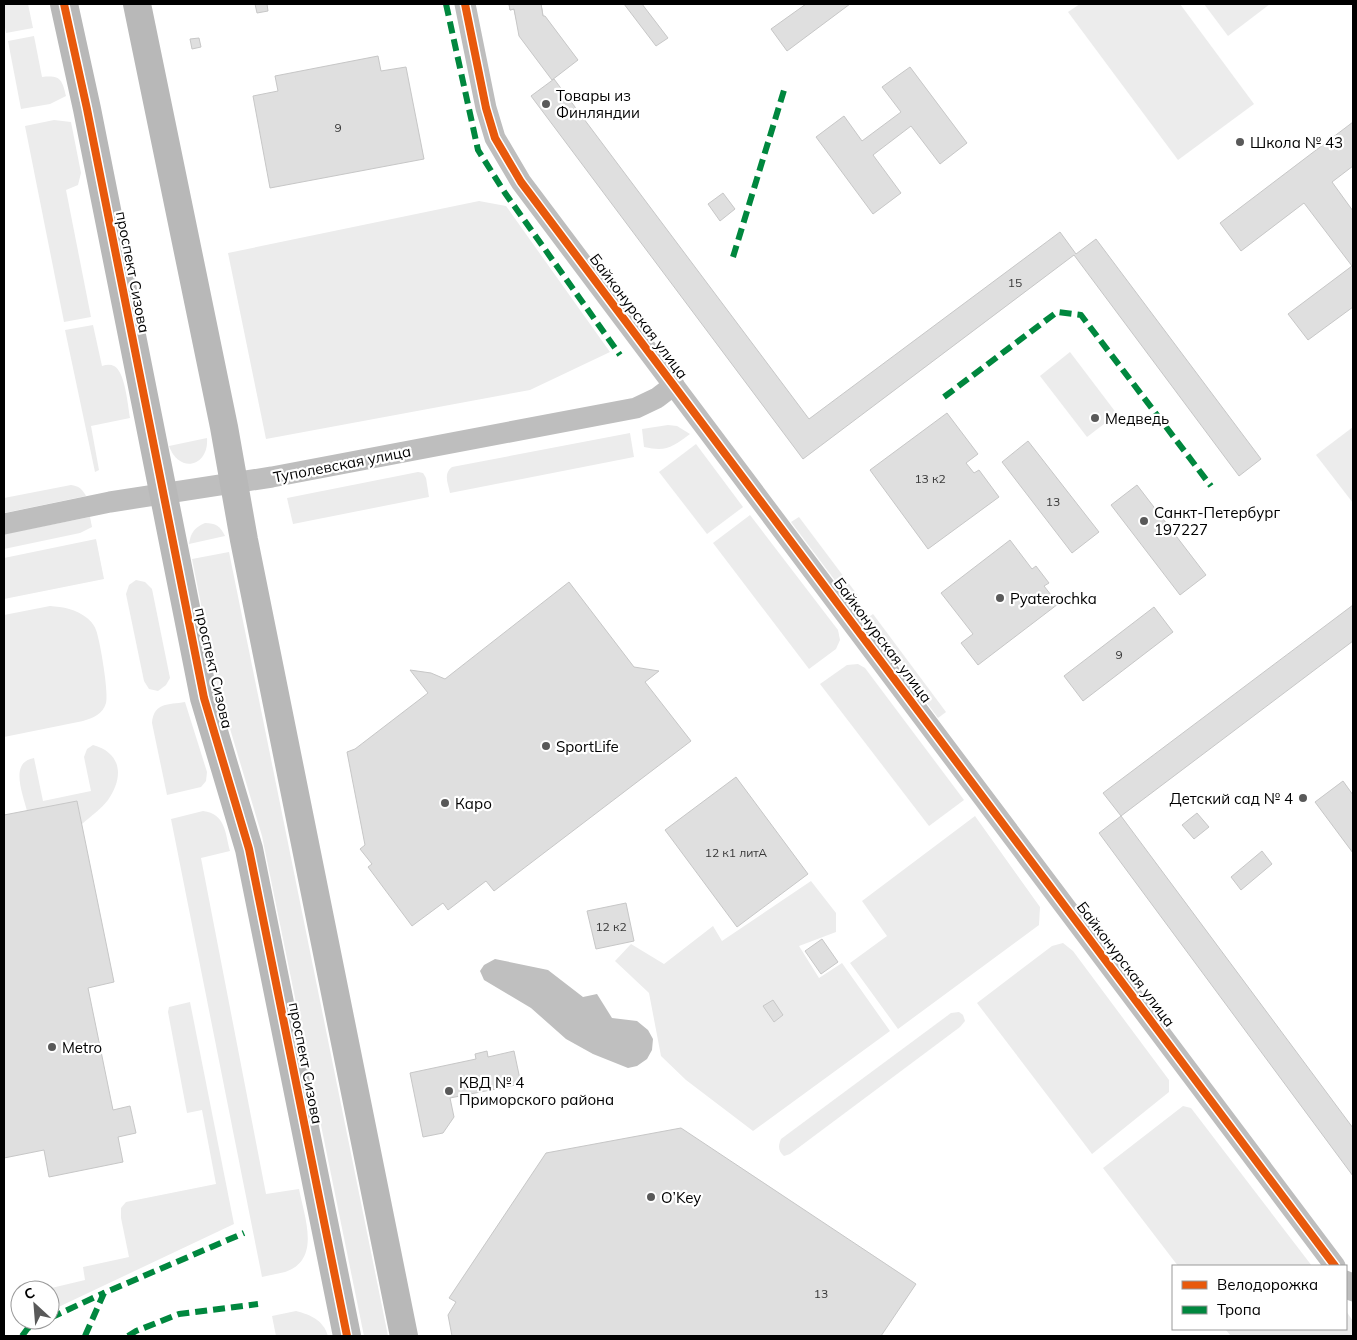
<svg xmlns="http://www.w3.org/2000/svg" width="1357" height="1340" font-family="Mulish,sans-serif">
  <rect width="100%" height="100%" fill="#fff"/>
  <g fill="#ececec">
    <polygon points="4,4 28,4 33,28 6,33 4,22"/>
    <polygon points="1080,4 1180,4 1254,104 1178,160 1068,12"/>
    <polygon points="1204,4 1270,4 1228,36"/>
    <path d="M34 36 42 77C60 75 62 79 66 96L50 104 21 109 8 41Z"/>
    <polygon points="54,120 71,122 81,173 78,185 66,190 91,317 64,322 25,126"/>
    <polygon points="479,201 506,206 610,352 530,390 266,439 228,253"/>
    <path d="M93 325 102 366C106 365 110 364 114 366 125 371 128 406 130 418L91 426 99 470 95 472 65 330Z"/>
    <polygon points="1070,352 1117,414 1087,437 1040,376"/>
    <path d="M668 425 677 426 690 434C672 447 667 452 644 447L642 429Z"/>
    <polygon points="1353,427 1353,503 1316,455"/>
    <path d="M630 433 634 457 450 493C448 483 443 474 452 467Z"/>
    <path d="M207 438C209 467 179 474 169 446Z"/>
    <polygon points="696,444 743,507 707,534 659,472"/>
    <polygon points="418,472 423,473 426,478 429,497 293,524 287,498"/>
    <path d="M71 485C79 486 82 489 86 496L4 513V498Z"/>
    <polygon points="750,515 838,630 840,640 836,649 809,669 713,543"/>
    <polygon points="90,517 92,527 80,533 4,549 4,534"/>
    <polygon points="799,517 859,597 852,603 791,522"/>
    <path d="M205 523C216 523 220 526 225 536L189 544C191 532 194 528 205 523Z"/>
    <polygon points="96,539 104,579 4,599 4,558"/>
    <polygon points="229,552 388,1336 364,1336 262,836 217,685 192,559"/>
    <polygon points="136,580 145,582 152,589 170,678 166,685 158,691 149,689 144,681 126,594 129,585"/>
    <path d="M50 606C63 607 76 609 87 618 90 620 95 626 96 630 100 640 109 694 106 703 103 714 93 718 83 721L4 737V615Z"/>
    <polygon points="873,614 946,712 938,718 865,620"/>
    <polygon points="858,664 865,668 964,800 929,826 820,684 847,665"/>
    <path d="M185 702 207 772 206 781 201 787 167 795 152 723C154 702 168 705 185 702Z"/>
    <path d="M93 745C122 753 124 777 108 800 101 809 91 816 82 824L77 801 27 811C23 794 9 762 34 758L43 801 91 791 84 757 87 749Z"/>
    <path d="M203 811C226 814 225 833 230 851L201 858 266 1194 299 1189C304 1216 322 1260 285 1272 278 1274 269 1275 262 1277L171 819Z"/>
    <polygon points="975,816 1040,907 1039,925 898,1029 850,963 887,936 862,901"/>
    <polygon points="811,881 836,913 836,932 799,946 819,978 842,963 890,1031 753,1131 686,1080 661,1056 649,993 615,961 631,944 664,964 713,926 722,941"/>
    <polygon points="1063,943 1073,951 1169,1080 1169,1092 1092,1154 977,1003 1052,946"/>
    <polygon points="190,1002 234,1224 50,1311 50,1290 43,1290 85,1280 83,1267 129,1257 121,1218 121,1208 126,1202 216,1184 202,1110 187,1113 168,1012 169,1007"/>
    <path d="M959 1012 963 1015 965 1021 960 1027 790 1154 784 1156C778 1151 778 1146 781 1139L951 1013Z"/>
    <polygon points="1183,1106 1191,1108 1312,1266 1178,1266 1103,1168"/>
    <path d="M296 1311C311 1315 323 1320 328 1336H276L272 1316Z"/>
    <polygon points="1346,1311 1353,1321 1353,1336 1231,1336 1225,1329 1346,1329"/>
  </g>
  <polygon fill="#bfbfbf" points="495,959 548,970 583,997 597,994 612,1018 637,1021 648,1030 653,1039 652,1050 647,1059 637,1066 628,1068 593,1054 566,1039 531,1008 484,980 480,971 484,965"/>
  <g fill="#dfdfdf" stroke="#c7c7c7">
    <polygon points="255,4 267,4 268,11 257,13"/>
    <polygon points="509,4 541,4 543,16 517,22 514,9 510,10"/>
    <polygon points="509,4 541,4 543,16 545,16 578,60 552,80 519,36 514,9 510,10"/>
    <polygon points="624,4 642,4 668,38 656,46"/>
    <polygon points="806,4 850,4 787,51 771,29"/>
    <polygon points="199,38 201,47 192,49 190,39"/>
    <polygon points="378,56 381,71 406,67 424,159 270,188 253,96 278,91 275,76"/>
    <polygon points="910,67 967,143 940,164 911,126 873,155 901,193 873,214 816,137 844,116 862,141 901,112 882,87"/>
    <polygon points="554,79 809,419 1060,232 1076,254 1096,239 1261,459 1239,476 1074,255 803,459 531,96"/>
    <polygon points="1353,122 1353,166 1332,182 1353,211 1353,307 1308,340 1288,314 1352,266 1304,203 1241,251 1220,223"/>
    <polygon points="723,193 735,209 720,221 708,204"/>
    <polygon points="947,413 978,454 966,463 974,473 979,470 999,497 928,549 870,470"/>
    <polygon points="1028,441 1099,532 1072,553 1002,462"/>
    <polygon points="1137,485 1206,575 1180,595 1111,505"/>
    <polygon points="1010,540 1032,569 1036,566 1049,583 1044,586 1058,604 978,665 961,643 973,634 941,593"/>
    <polygon points="569,582 634,667 659,671 645,682 691,741 494,891 486,881 448,910 443,903 412,926 368,867 372,864 360,849 365,845 347,752 355,749 428,693 410,670 431,673 445,679"/>
    <polygon points="1353,605 1353,641 1121,816 1103,793"/>
    <polygon points="1154,607 1173,632 1083,701 1064,676"/>
    <polygon points="736,777 808,874 737,927 665,830"/>
    <polygon points="1343,781 1353,795 1353,853 1315,802"/>
    <polygon points="77,801 114,982 88,988 113,1110 130,1106 136,1133 118,1137 123,1162 49,1177 44,1150 4,1158 4,814 4,815"/>
    <polygon points="1197,813 1209,827 1194,839 1182,825"/>
    <polygon points="1121,816 1353,1128 1353,1176 1099,833"/>
    <polygon points="1262,851 1272,864 1241,890 1231,877"/>
    <polygon points="626,903 634,941 596,949 587,911"/>
    <polygon points="822,939 838,962 821,974 805,951"/>
    <polygon points="773,1000 783,1015 774,1022 763,1006"/>
    <polygon points="487,1051 488,1057 514,1051 521,1084 450,1098 454,1117 443,1133 423,1137 410,1073 476,1059 475,1054"/>
    <polygon points="681,1128 916,1284 881,1336 452,1336 448,1315 456,1302 449,1298 546,1153"/>
  </g>
  <g fill="none" stroke-linecap="round" stroke-linejoin="round">
    <g stroke="#bebebe" stroke-width="21">
      <polyline points="465,4 486,108 495,138 521,182 1335,1266"/>
      <polyline points="4,524 110,502 272,477 636,408 657,398 674,385"/>
      <polyline points="1346,1281 1353,1291"/>
    </g>
    <g stroke="#b8b8b8" stroke-width="28">
      <polyline points="64,4 87,109 204,698 249,849 347,1336"/>
      <polyline points="137,4 224,427 244,540 404,1336"/>
    </g>
    <g stroke="#00873e" stroke-width="6" stroke-dasharray="12 6" stroke-linecap="butt">
      <polyline points="446,4 478,150 505,193 620,355"/>
      <polyline points="733,257 785,87"/>
      <polyline points="944,397 1057,312 1081,315 1211,486"/>
      <polyline points="50,1318 104,1293"/>
      <polyline points="22,1336 28,1328 46,1320"/>
      <polyline points="85,1336 104,1293 244,1233"/>
      <polyline points="128,1336 136,1331 179,1314 258,1304"/>
    </g>
    <defs>
      <g id="cycleway">
        <polyline points="64,4 87,109 204,698 249,849 347,1336"/>
        <polyline points="465,4 486,108 495,138 521,182 1335,1266"/>
      </g>
    </defs>
    <use href="#cycleway" stroke="#fff" stroke-width="11"/>
    <use href="#cycleway" stroke="#e8590c" stroke-width="8"/>
  </g>
  <g fill="#595959" stroke="#fff" stroke-width="2">
    <circle cx="546" cy="104" r="5"/>
    <circle cx="1240" cy="142" r="5"/>
    <circle cx="1095" cy="418" r="5"/>
    <circle cx="1144" cy="521" r="5"/>
    <circle cx="1000" cy="598" r="5"/>
    <circle cx="546" cy="746" r="5"/>
    <circle cx="1303" cy="798" r="5"/>
    <circle cx="445" cy="803" r="5"/>
    <circle cx="52" cy="1047" r="5"/>
    <circle cx="449" cy="1091" r="5"/>
    <circle cx="651" cy="1197" r="5"/>
  </g>
  <g text-anchor="middle" dominant-baseline="central" stroke-width="4.5" stroke-linejoin="round" paint-order="stroke">
    <g font-size="12" fill="#383838">
      <text x="338" y="127">9</text>
      <text x="1015" y="282">15</text>
      <text x="930" y="478">13 к2</text>
      <text x="1053" y="501">13</text>
      <text x="1119" y="654">9</text>
      <text x="736" y="852">12 к1 литА</text>
      <text x="611" y="926">12 к2</text>
      <text x="821" y="1293">13</text>
    </g>
    <g font-size="15" fill="#000" stroke="#fff" text-anchor="start">
      <text x="556" y="95">Товары из<tspan x="556" dy="17">Финляндии</tspan></text>
      <text x="1250" y="142">Школа № 43</text>
      <text x="1105" y="418">Медведь</text>
      <text x="1154" y="512">Санкт-Петербург<tspan x="1154" dy="17">197227</tspan></text>
      <text x="1010" y="598">Pyaterochka</text>
      <text x="556" y="746">SportLife</text>
      <text x="1293" y="798" text-anchor="end">Детский сад № 4</text>
      <text x="455" y="803">Каро</text>
      <text x="62" y="1047">Metro</text>
      <text x="459" y="1082">КВД № 4<tspan x="459" dy="17">Приморского района</tspan></text>
      <text x="661" y="1197">O’Key</text>
    </g>
    <g font-size="15" fill="#000" stroke="#fff">
      <text transform="translate(133 272) rotate(79)">проспект Сизова</text>
      <text transform="translate(639 316) rotate(53)">Байконурская улица</text>
      <text transform="translate(342 464) rotate(-11)">Туполевская улица</text>
      <text transform="translate(883 640) rotate(53)">Байконурская улица</text>
      <text transform="translate(214 668) rotate(77)">проспект Сизова</text>
      <text transform="translate(1126 964) rotate(53)">Байконурская улица</text>
      <text transform="translate(306 1063) rotate(79)">проспект Сизова</text>
    </g>
  </g>
  <rect width="1357" height="1340" fill="none" stroke="#000000" stroke-width="10"/>
  <rect x="1172" y="1265" width="175" height="65" fill="#ffffff" stroke="#999999"/>
  <rect x="1182" y="1281" width="25" height="8" fill="#e8590c" stroke="#999999"/>
  <text x="1217" y="1290" font-size="15" fill="#000000">Велодорожка</text>
  <rect x="1182" y="1306" width="25" height="8" fill="#00873e" stroke="#999999"/>
  <text x="1217" y="1315" font-size="15" fill="#000000">Тропа</text>
  <g transform="translate(35 1305) rotate(334)"><circle r="24" fill="#ffffff" stroke="#999999"/>
  <path d="M0-4L9 19L0 12L-9 19Z" fill="#595959"/>
  <text y="-8" font-size="14" font-weight="bold" text-anchor="middle" fill="#000000">С</text>
  </g>
</svg>
